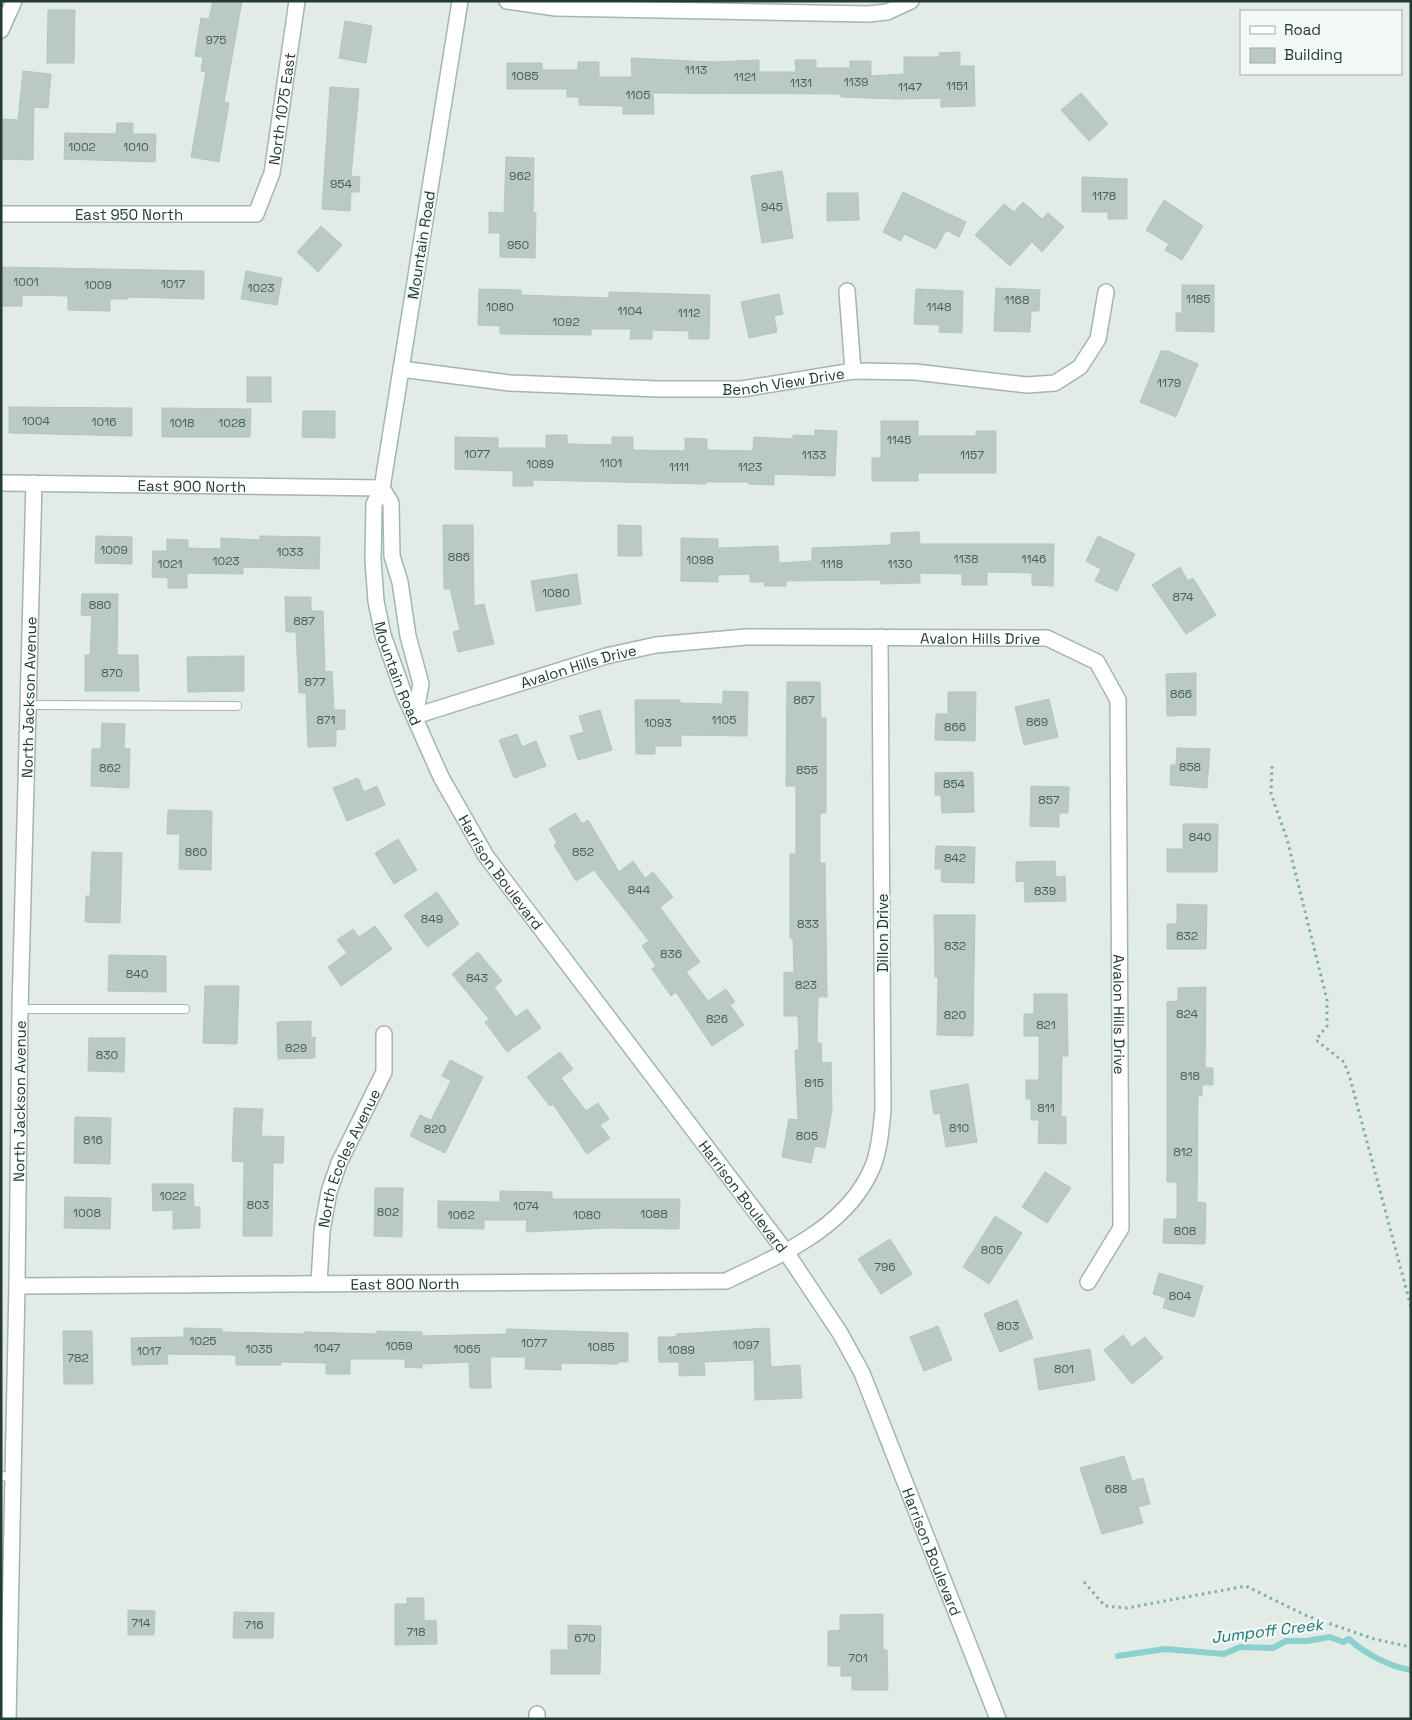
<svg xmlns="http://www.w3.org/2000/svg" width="1412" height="1720" font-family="'Space Grotesk',sans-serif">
  <rect width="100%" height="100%" fill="#e2ece6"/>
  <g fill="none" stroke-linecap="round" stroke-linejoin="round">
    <path stroke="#8bd0cf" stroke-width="6" d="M1118 1656 1165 1649 1224 1654 1240 1647 1273 1648 1286 1641H1307L1330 1637 1343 1642 1349 1639C1364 1653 1390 1667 1411 1670"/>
  </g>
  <g fill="#bac9c1" stroke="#b4c5bc">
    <polygon points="213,1 242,1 224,102 229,103 219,162 191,157 206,72 201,71 203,57 195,56 201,18 209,19"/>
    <polygon points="48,10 75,10 74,63 47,63"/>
    <polygon points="345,21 372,26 366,63 339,58"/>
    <polygon points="960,52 960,66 974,66 975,106 941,107 941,98 895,99 841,97 841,94 653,93 654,114 623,114 623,106 579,105 579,97 567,97 567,89 507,89 507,63 542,63 542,70 578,70 578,62 599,62 599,77 632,77 631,58 713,62 759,60 759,72 796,72 795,60 816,60 816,68 850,68 850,61 871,61 871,76 904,74 904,57 940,57 939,53"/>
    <polygon points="23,71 51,74 48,108 34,107 33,160 1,159 1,119 18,120"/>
    <polygon points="330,87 359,89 351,176 360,177 359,192 351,192 350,211 322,209"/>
    <polygon points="1081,93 1108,124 1089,141 1061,110"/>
    <polygon points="117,123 133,123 133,134 156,134 155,162 64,159 65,133 116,134"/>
    <polygon points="506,157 534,158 533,213 536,213 535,258 500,257 500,233 489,233 489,212 504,213"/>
    <polygon points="782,171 793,238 762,243 751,176"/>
    <polygon points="1082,177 1127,179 1127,219 1108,219 1108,212 1082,212"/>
    <polygon points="903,192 966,222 959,237 946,230 936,249 904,234 901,241 883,232"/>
    <polygon points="827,193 858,193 859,220 827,221"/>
    <polygon points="1164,200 1203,226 1182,260 1165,250 1169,244 1146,230"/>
    <polygon points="1023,202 1042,219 1048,213 1064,227 1042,252 1032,242 1010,266 975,235 1004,204 1014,212"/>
    <polygon points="321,226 342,245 318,272 297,252"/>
    <polygon points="1,267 204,271 204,299 128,297 128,299 110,299 110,311 68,310 68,296 22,295 22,306 1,306"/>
    <polygon points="246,271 282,278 277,305 241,299"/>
    <polygon points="1182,285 1214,285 1214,332 1176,331 1176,313 1182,313"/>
    <polygon points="996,288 1040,290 1039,311 1031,311 1030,332 994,331"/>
    <polygon points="479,289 521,290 521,295 609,298 609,292 710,295 709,339 689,339 689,331 652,330 652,339 630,339 631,329 591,329 591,335 500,334 500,326 478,325"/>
    <polygon points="916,289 963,291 962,333 939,332 940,325 914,324"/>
    <polygon points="779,294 783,314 774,316 777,332 749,338 741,302"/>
    <polygon points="1161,351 1168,351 1198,364 1176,417 1140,402"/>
    <rect x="247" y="377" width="24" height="25"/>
    <polygon points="9,407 132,408 132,436 9,433"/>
    <polygon points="162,408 251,409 250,437 162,437"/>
    <polygon points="303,411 335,411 335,438 302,437"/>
    <polygon points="881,421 918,421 918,436 976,436 976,431 996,431 996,473 918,473 918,481 872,481 872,458 881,458"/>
    <polygon points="815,430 837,431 835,476 774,474 774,485 749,484 749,482 706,482 706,484 533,480 533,486 513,486 513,471 455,469 455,437 498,438 498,448 546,448 546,435 567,435 567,444 612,445 612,437 633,437 633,450 685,451 685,438 707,439 707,450 753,451 754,437 793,439 793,435 815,436"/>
    <polygon points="443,525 473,525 474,606 484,604 494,644 458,652 453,632 460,630 450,589 444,589"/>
    <polygon points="618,525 641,526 642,556 618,556"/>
    <polygon points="919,532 920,544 1054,544 1053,586 1032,585 1032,573 987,572 987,585 962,585 962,574 920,573 920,583 881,584 880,580 786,581 786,586 765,586 764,582 750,582 750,574 718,575 718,582 681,581 681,538 718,539 718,548 778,546 779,563 812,561 812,548 891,545 891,533"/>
    <polygon points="96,536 132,537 132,564 95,563"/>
    <polygon points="260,536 320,537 319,569 243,567 243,574 187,573 187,588 168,588 168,578 152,577 153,551 167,551 167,539 188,540 188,548 221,549 221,538 260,540"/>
    <polygon points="1098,536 1135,554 1117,591 1095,581 1101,569 1086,561"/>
    <polygon points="1180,567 1188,581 1193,578 1216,615 1186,634 1152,585"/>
    <polygon points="577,574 581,604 536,611 531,581"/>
    <polygon points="82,594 118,594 117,655 138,655 139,691 85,691 85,655 90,655 92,616 81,615"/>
    <polygon points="285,597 311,597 311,611 323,611 325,672 332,671 334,710 345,710 345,729 336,730 336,746 308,747 306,693 299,693 296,632 286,632"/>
    <polygon points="244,656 244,691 188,692 187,657"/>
    <polygon points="1196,673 1196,715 1167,716 1166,674"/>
    <polygon points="787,682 820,682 821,718 826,718 826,813 820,813 820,863 825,863 827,997 818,997 817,1043 821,1043 822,1063 831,1062 832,1110 825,1148 815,1146 811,1163 782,1157 789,1119 798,1120 795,1050 799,1050 798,1016 784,1016 784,972 794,973 793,938 790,938 790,854 796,854 796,786 786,786"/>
    <polygon points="723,691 748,692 747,736 681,735 681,746 655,746 655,754 636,754 635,700 680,700 680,703 723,704"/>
    <polygon points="948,692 976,692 975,741 935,740 936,714 948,714"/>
    <polygon points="1049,699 1058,737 1024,745 1015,707"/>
    <polygon points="600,710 612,750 578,760 570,736 584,732 579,716"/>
    <polygon points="102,723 125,724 124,748 130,749 129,788 91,786 92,749 101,749"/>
    <polygon points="517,734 522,747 536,741 546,766 514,778 499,740"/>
    <polygon points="1177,748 1210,749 1207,788 1170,785 1171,765 1176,765"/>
    <polygon points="973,772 974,812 942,813 941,795 935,795 935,773"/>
    <polygon points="358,778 364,792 377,786 385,805 347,821 333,788"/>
    <polygon points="1031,786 1069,787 1068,813 1059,813 1059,827 1030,826"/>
    <polygon points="168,810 212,811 211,870 179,869 180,834 167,834"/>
    <polygon points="575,813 582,824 588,820 619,872 633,861 645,878 653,872 673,897 660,907 700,962 686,972 708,1001 726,989 735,1002 730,1005 744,1025 712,1046 676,992 671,996 652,969 656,966 642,946 649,941 594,870 576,881 554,845 557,843 549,829"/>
    <polygon points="1183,824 1218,824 1217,872 1167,872 1167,849 1183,849"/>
    <polygon points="398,839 417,870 394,884 375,853"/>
    <polygon points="936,846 975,847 974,883 941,882 942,869 935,869"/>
    <polygon points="92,852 122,853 120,923 85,922 86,896 90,896"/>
    <polygon points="1055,861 1056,877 1065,876 1066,901 1025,902 1024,881 1016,882 1016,862"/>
    <polygon points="437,892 459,924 427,947 404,915"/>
    <polygon points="1177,904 1207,905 1206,949 1167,949 1167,924 1177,924"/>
    <polygon points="934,915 975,915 973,1036 937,1035 938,977 935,977"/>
    <polygon points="375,926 392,949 341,986 328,967 347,953 337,940 353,929 359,937"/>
    <polygon points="478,952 502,981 494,987 516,1017 527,1009 541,1028 507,1052 485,1022 489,1019 452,974"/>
    <polygon points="109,955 166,956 166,992 108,991"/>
    <polygon points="205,986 239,986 237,1044 203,1043"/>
    <polygon points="1206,987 1205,1068 1213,1068 1213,1085 1202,1085 1202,1096 1198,1096 1197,1202 1206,1203 1205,1244 1163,1243 1164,1219 1177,1219 1177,1182 1167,1182 1167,1002 1178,1001 1178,988"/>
    <polygon points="1034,994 1067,994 1068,1056 1062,1056 1061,1117 1066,1117 1066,1144 1038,1143 1039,1120 1031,1120 1031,1099 1026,1099 1026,1080 1039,1080 1039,1036 1024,1036 1024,1014 1034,1014"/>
    <polygon points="311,1021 311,1038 315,1037 315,1058 278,1059 277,1022"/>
    <polygon points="89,1038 125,1038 124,1072 88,1071"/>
    <polygon points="560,1052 573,1069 561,1078 586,1111 598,1103 609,1119 600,1125 610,1138 587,1154 553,1104 550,1106 527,1077"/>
    <polygon points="450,1060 483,1077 445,1153 410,1136 420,1115 431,1120 451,1081 442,1076"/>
    <polygon points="968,1084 977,1142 946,1147 940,1113 934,1114 930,1091"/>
    <polygon points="234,1108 263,1109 261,1136 284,1137 283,1163 273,1163 272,1236 243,1236 244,1162 232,1161"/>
    <polygon points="75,1117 111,1118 110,1164 74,1163"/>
    <polygon points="1045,1172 1071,1188 1047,1223 1022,1207"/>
    <polygon points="152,1184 193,1184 194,1207 200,1207 200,1228 173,1229 173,1210 153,1211"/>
    <polygon points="375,1188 403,1188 402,1237 374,1236"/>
    <polygon points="500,1191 552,1192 552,1199 680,1199 679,1229 608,1228 526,1232 527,1220 484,1220 484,1229 438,1228 438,1201 500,1202"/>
    <polygon points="65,1197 111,1198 110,1229 64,1228"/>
    <polygon points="995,1216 1022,1233 989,1284 963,1267"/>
    <polygon points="890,1239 912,1274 881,1294 858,1259"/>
    <polygon points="1159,1273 1203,1286 1194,1317 1163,1308 1166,1298 1153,1294"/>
    <polygon points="1017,1300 1033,1338 1000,1352 984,1314"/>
    <polygon points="938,1326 952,1360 924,1371 910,1337"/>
    <polygon points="184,1328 222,1329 222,1332 304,1334 304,1332 377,1334 377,1331 422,1332 422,1336 506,1334 507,1329 628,1333 628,1362 618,1362 618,1364 561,1363 561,1370 525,1369 526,1357 490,1357 491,1388 470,1388 469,1362 422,1364 422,1368 405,1367 405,1359 350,1359 350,1374 326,1374 326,1363 281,1362 281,1365 236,1365 236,1355 167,1354 168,1364 132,1365 131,1338 184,1337"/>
    <polygon points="769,1328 771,1367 800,1365 802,1398 755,1400 754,1360 704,1362 705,1375 679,1376 679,1362 659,1362 658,1337 676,1337 676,1334"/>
    <polygon points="63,1331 92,1331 93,1384 64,1384"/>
    <polygon points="1123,1335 1132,1347 1145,1337 1163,1358 1132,1384 1104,1350"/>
    <polygon points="1090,1349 1095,1380 1039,1390 1034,1359"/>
    <polygon points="1124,1456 1132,1481 1143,1478 1150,1504 1138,1507 1143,1523 1102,1534 1080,1468"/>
    <polygon points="407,1598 424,1598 424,1621 436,1620 437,1644 395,1645 395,1604 407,1604"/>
    <polygon points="128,1610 155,1611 154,1635 128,1635"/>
    <polygon points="234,1612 274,1613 273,1638 233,1638"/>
    <polygon points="883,1614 883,1650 887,1650 888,1690 852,1690 852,1676 841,1676 841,1666 828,1666 828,1631 840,1630 840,1615"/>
    <polygon points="568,1625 601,1626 600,1674 551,1674 551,1650 568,1650"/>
  </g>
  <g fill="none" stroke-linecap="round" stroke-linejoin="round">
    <defs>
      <g id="lane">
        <polyline points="28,705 237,706"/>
        <polyline points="20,1009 185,1009"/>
        <polyline points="1,1476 12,1477"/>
      </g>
      <g id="street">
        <polyline points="507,1 556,8 868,14 887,12 911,1"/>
        <polyline points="1,30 14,1"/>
        <path id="s1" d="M1 214H256L272 173 297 1"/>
        <polyline points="847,291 853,371"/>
        <path id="s2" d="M401 369 510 383 658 389H742L853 371 915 372 1027 385 1055 383 1080 367 1098 339 1106 292"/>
        <path id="s3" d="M1 483 382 488"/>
        <path id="s4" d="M415 716 606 656 656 645 746 637 1047 638 1097 662 1118 700 1121 1228 1088 1282"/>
        <path id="s5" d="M319 1284 322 1231 329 1192 339 1163 384 1072V1034"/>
        <path id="s6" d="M17 1286 726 1281C782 1254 848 1227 873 1166 880 1148 881 1128 883 1110L880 637"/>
        <path id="s7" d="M8 1719 17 1286 20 1009 34 483"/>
        <polyline points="537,1719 537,1714"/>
      </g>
      <g id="secondary">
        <path id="s8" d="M460 1 382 488 374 504 373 560 376 601 383 635 404 694 441 777 486 856 786 1252 840 1333 862 1373 998 1719"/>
        <polyline points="382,488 391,503 392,556 400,582 408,636 421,684 415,716"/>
      </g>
    </defs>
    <use href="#lane" stroke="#a5b4ac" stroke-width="10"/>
    <use href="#street" stroke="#a5b4ac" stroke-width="18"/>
    <use href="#secondary" stroke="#a0b7ac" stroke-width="18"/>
    <g stroke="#83af9a" stroke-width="3" stroke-dasharray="2.5 4" stroke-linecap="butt">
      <polyline points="1272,766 1271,794 1287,839 1327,1000 1327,1026 1316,1040 1344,1062 1350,1078 1411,1307"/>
      <polyline points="1084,1582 1105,1606 1127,1608 1246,1586 1305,1615 1374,1639 1411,1647"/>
    </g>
    <use href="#lane" stroke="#fff" stroke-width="8"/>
    <use href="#street" stroke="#fff" stroke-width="15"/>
    <use href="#secondary" stroke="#fff" stroke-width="15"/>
  </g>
  <g text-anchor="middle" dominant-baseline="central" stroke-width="4.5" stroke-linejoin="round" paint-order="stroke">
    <g font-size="12" fill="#485f55">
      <text x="216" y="40">975</text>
      <text x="696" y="70">1113</text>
      <text x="525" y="76">1085</text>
      <text x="745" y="77">1121</text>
      <text x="856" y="82">1139</text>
      <text x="801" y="83">1131</text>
      <text x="957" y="86">1151</text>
      <text x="910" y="87">1147</text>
      <text x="638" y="95">1105</text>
      <text x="82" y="147">1002</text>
      <text x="136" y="147">1010</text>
      <text x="520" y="176">962</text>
      <text x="341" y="184">954</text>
      <text x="1104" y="196">1178</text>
      <text x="772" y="207">945</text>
      <text x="518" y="245">950</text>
      <text x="26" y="282">1001</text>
      <text x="173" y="284">1017</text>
      <text x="98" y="285">1009</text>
      <text x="261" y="288">1023</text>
      <text x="1198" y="299">1185</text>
      <text x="1017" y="300">1168</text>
      <text x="500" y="307">1080</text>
      <text x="939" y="307">1148</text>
      <text x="630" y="311">1104</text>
      <text x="689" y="313">1112</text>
      <text x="566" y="322">1092</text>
      <text x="1169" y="383">1179</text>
      <text x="36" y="421">1004</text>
      <text x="104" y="422">1016</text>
      <text x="182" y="423">1018</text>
      <text x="232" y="423">1028</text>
      <text x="899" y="440">1145</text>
      <text x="477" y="454">1077</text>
      <text x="814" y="455">1133</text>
      <text x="972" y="455">1157</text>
      <text x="611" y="463">1101</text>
      <text x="540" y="464">1089</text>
      <text x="679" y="467">1111</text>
      <text x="750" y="467">1123</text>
      <text x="114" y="550">1009</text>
      <text x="290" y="552">1033</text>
      <text x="459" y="557">886</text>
      <text x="966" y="559">1138</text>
      <text x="1034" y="559">1146</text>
      <text x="700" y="560">1098</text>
      <text x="226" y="561">1023</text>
      <text x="170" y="564">1021</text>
      <text x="832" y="564">1118</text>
      <text x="900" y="564">1130</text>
      <text x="556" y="593">1080</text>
      <text x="1183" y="597">874</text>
      <text x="100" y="605">880</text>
      <text x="304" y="621">887</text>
      <text x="112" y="673">870</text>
      <text x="315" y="682">877</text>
      <text x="1181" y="694">866</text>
      <text x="804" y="700">867</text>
      <text x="326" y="720">871</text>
      <text x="724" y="720">1105</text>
      <text x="1037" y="722">869</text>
      <text x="658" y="723">1093</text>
      <text x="955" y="727">866</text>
      <text x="1190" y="767">858</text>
      <text x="110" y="768">862</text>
      <text x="807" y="770">855</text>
      <text x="954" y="784">854</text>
      <text x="1049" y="800">857</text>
      <text x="1200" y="837">840</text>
      <text x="196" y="852">860</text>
      <text x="583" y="852">852</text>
      <text x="955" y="858">842</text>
      <text x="639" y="890">844</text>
      <text x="1045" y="891">839</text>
      <text x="432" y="919">849</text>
      <text x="808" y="924">833</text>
      <text x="1187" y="936">832</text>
      <text x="955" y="946">832</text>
      <text x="671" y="954">836</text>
      <text x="137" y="974">840</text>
      <text x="477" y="978">843</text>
      <text x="806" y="985">823</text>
      <text x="1187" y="1014">824</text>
      <text x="955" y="1015">820</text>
      <text x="717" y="1019">826</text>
      <text x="1046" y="1025">821</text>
      <text x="296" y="1048">829</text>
      <text x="107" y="1055">830</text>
      <text x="1190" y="1076">818</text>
      <text x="814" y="1083">815</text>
      <text x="1046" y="1108">811</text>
      <text x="959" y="1128">810</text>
      <text x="435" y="1129">820</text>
      <text x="807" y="1136">805</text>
      <text x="93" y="1140">816</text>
      <text x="1183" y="1152">812</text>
      <text x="173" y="1196">1022</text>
      <text x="258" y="1205">803</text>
      <text x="526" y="1206">1074</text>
      <text x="388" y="1212">802</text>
      <text x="87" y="1213">1008</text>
      <text x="654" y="1214">1088</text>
      <text x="461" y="1215">1062</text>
      <text x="587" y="1215">1080</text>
      <text x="1185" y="1231">808</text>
      <text x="992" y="1250">805</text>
      <text x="885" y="1267">796</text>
      <text x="1180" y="1296">804</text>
      <text x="1008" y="1326">803</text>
      <text x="203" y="1341">1025</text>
      <text x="534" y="1343">1077</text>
      <text x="746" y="1345">1097</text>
      <text x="399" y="1346">1059</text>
      <text x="601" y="1347">1085</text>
      <text x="327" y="1348">1047</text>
      <text x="259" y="1349">1035</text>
      <text x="467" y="1349">1065</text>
      <text x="681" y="1350">1089</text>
      <text x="149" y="1351">1017</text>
      <text x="78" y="1358">782</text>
      <text x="1064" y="1369">801</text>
      <text x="1116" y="1489">688</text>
      <text x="141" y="1623">714</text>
      <text x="254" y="1625">716</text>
      <text x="416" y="1632">718</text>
      <text x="585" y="1638">670</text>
      <text x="858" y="1658">701</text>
    </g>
    <g font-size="15" fill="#223c31" stroke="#f2f8f4">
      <text stroke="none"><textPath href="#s1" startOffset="364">North 1075 East</textPath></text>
      <text stroke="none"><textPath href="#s1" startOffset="128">East 950 North</textPath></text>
      <text transform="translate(421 245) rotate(-81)">Mountain Road</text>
      <text stroke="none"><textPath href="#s2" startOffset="384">Bench View Drive</textPath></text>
      <text stroke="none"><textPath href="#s3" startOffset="191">East 900 North</textPath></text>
      <text stroke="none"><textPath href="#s4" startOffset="576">Avalon Hills Drive</textPath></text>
      <text stroke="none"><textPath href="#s8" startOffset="684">Mountain Road</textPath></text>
      <text stroke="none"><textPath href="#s4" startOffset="171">Avalon Hills Drive</textPath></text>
      <text stroke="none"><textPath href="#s7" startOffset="1022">North Jackson Avenue</textPath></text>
      <text stroke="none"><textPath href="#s8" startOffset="909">Harrison Boulevard</textPath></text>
      <text transform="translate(882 933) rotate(-90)">Dillon Drive</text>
      <text stroke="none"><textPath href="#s4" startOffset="1056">Avalon Hills Drive</textPath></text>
      <text stroke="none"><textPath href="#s7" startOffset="618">North Jackson Avenue</textPath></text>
      <text stroke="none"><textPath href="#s5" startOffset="131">North Eccles Avenue</textPath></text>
      <text stroke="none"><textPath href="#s8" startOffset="1314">Harrison Boulevard</textPath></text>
      <text stroke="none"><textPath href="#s6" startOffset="388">East 800 North</textPath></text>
      <text stroke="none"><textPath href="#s8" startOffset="1719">Harrison Boulevard</textPath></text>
    </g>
    <g font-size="16" font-style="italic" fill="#1e7677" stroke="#f2f8f4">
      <text transform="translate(1267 1631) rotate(-7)">Jumpoff Creek</text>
    </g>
  </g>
  <rect width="1412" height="1720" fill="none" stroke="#223c31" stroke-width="5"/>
  <rect x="1240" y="10" width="162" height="65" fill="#f2f8f4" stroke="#9fada6"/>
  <rect x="1250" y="26" width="25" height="8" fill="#ffffff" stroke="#9fada6"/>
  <text x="1284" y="35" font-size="15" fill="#223c31">Road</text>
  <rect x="1250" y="48" width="25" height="15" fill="#bac9c1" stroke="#9fada6"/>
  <text x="1284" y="60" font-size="15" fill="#223c31">Building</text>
</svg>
